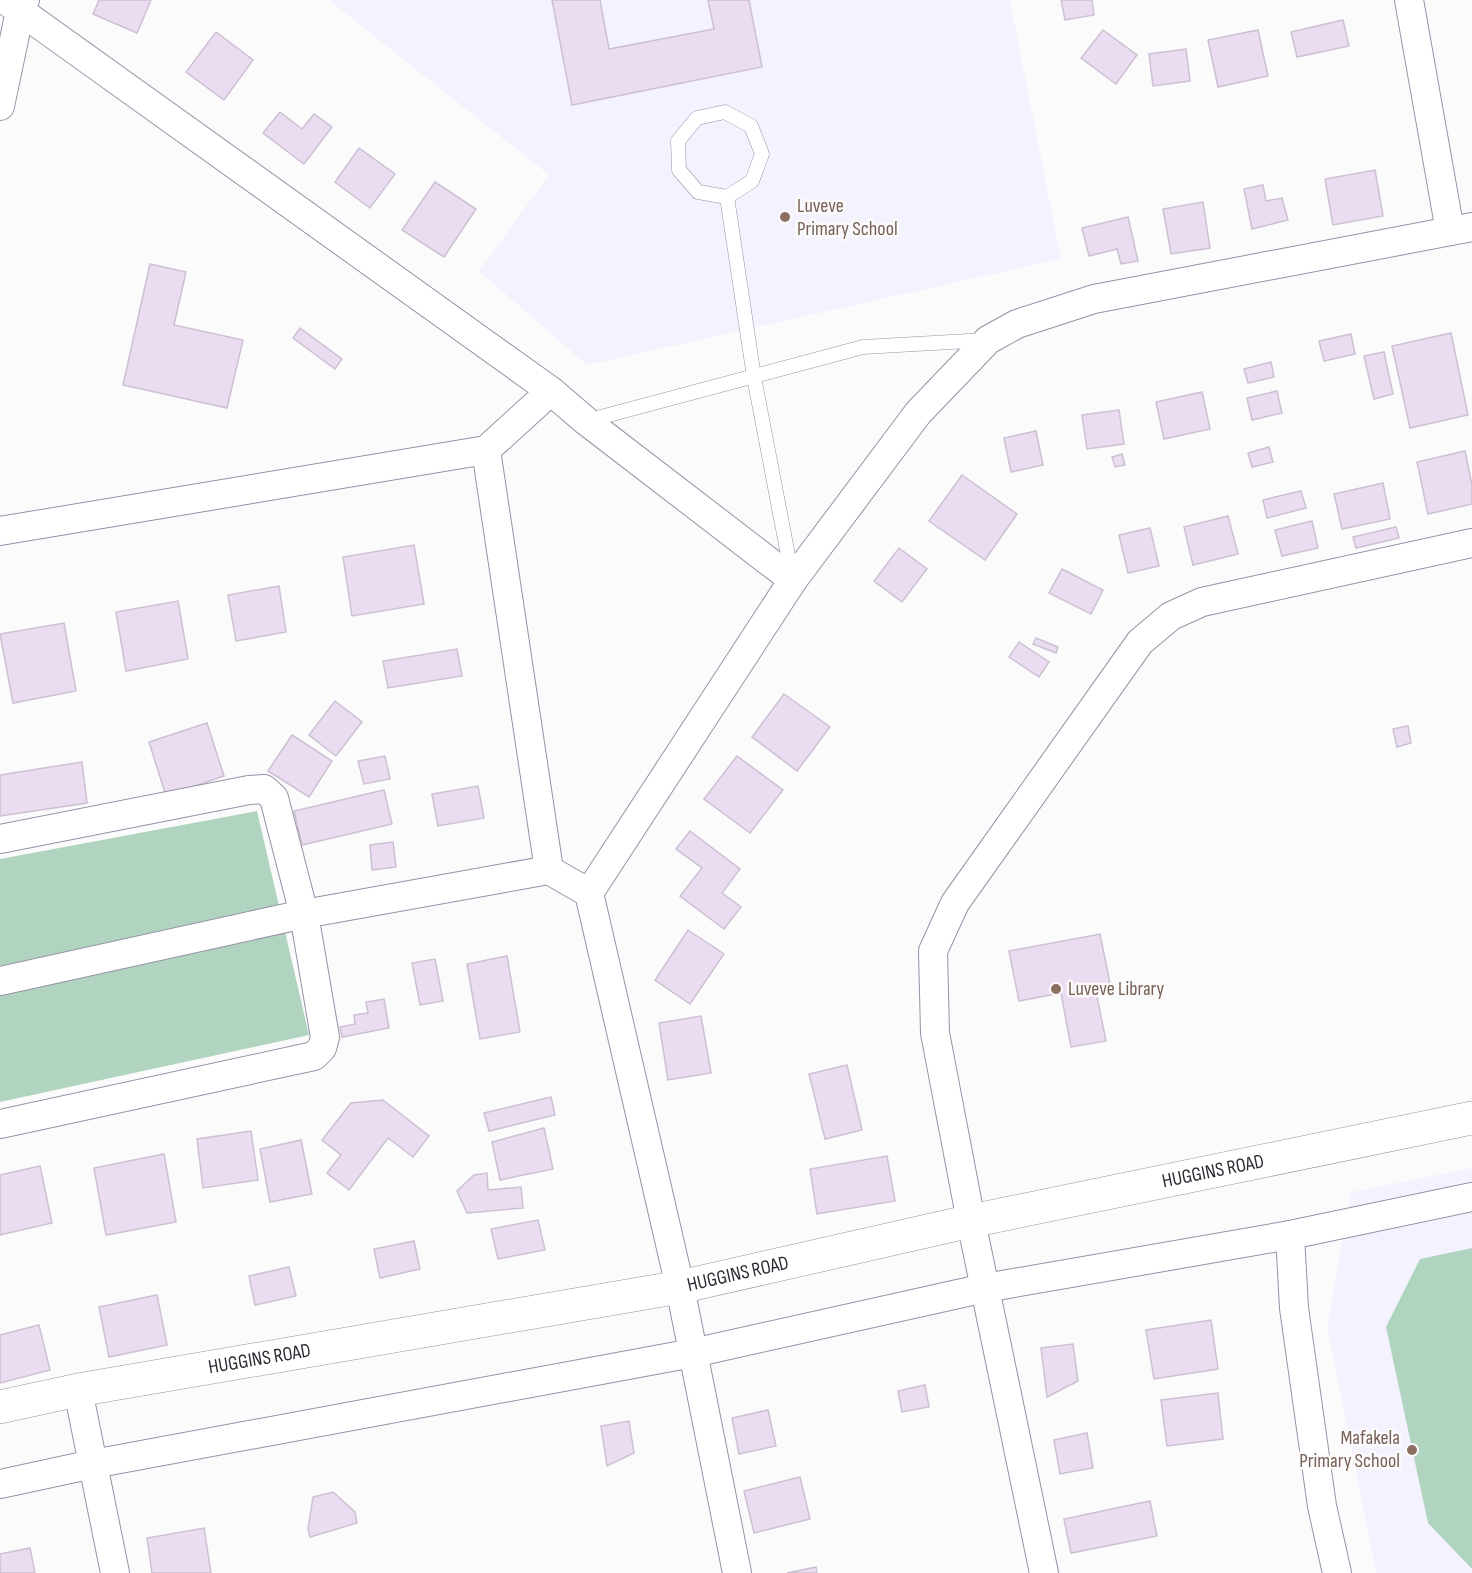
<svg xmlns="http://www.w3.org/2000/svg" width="1472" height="1573" font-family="'Sofia Sans Condensed',sans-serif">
  <rect width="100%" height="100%" fill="#fbfbfb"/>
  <g fill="#f5f2ff">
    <polygon points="329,0 1010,0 1061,259 587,365 479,271 549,175"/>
    <polygon points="1472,1168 1472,1573 1376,1573 1327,1326 1351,1192"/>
  </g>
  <g fill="#b0d4bf">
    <polygon points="257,811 309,1035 0,1102 0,859"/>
    <polygon points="1472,1248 1472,1568 1471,1568 1428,1523 1386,1327 1420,1259"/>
  </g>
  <g fill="#eaddf1" stroke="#cdc0d4" stroke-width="1.5">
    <polygon points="99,0 151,0 137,33 93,14"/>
    <polygon points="552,0 600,0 609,49 714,29 708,0 749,0 762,67 572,105"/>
    <polygon points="1061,0 1092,0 1094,15 1065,20"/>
    <polygon points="1343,20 1349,46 1297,57 1291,32"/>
    <polygon points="1103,30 1137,55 1116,84 1081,58"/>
    <polygon points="1258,30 1268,76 1218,87 1208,40"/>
    <polygon points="216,32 253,60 224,100 186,72"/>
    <polygon points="1186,49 1190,81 1153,86 1149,54"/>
    <polygon points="280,112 302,129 314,114 332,127 304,164 263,133"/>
    <polygon points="359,148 395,174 370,208 335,182"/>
    <polygon points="1375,170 1383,216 1333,225 1325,179"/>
    <polygon points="435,182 476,209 444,257 402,230"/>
    <polygon points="1263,185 1266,201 1282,198 1288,220 1252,229 1244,189"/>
    <polygon points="1203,202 1210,248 1171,254 1163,209"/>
    <polygon points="1128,217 1138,261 1121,264 1117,249 1089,256 1082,228"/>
    <polygon points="150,264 186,272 174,325 243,340 227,408 123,385"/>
    <polygon points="300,328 342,359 335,369 293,338"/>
    <polygon points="1451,333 1468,415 1410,428 1392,346"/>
    <polygon points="1351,334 1355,354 1324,361 1319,341"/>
    <polygon points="1384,352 1393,394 1374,399 1364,356"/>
    <polygon points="1271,362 1274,377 1248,383 1244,369"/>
    <polygon points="1277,391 1282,413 1252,420 1247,398"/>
    <polygon points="1202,392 1210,429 1164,439 1156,402"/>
    <polygon points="1119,410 1124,444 1087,449 1082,415"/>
    <polygon points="1036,431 1043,465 1011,472 1004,438"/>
    <polygon points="1269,447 1273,462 1252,467 1248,453"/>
    <polygon points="1465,451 1472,485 1472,504 1428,514 1417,462"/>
    <polygon points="1122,454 1125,465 1115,467 1112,457"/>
    <polygon points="962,475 1017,514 985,560 929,521"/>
    <polygon points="1383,483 1390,519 1342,529 1334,494"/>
    <polygon points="1301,491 1306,508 1267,518 1263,500"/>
    <polygon points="1228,516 1238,554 1193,565 1184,527"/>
    <polygon points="1312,521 1318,548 1282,556 1275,530"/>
    <polygon points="1396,527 1399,538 1356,548 1353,537"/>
    <polygon points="1150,528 1159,566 1128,573 1119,535"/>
    <polygon points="414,545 424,604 352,616 343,557"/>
    <polygon points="899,548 927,569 902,602 874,581"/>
    <polygon points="1062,569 1103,590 1091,614 1049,593"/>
    <polygon points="279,586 286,632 236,641 228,595"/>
    <polygon points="178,601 188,659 126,671 116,612"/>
    <polygon points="64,623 76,691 13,703 0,634"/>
    <polygon points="1036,638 1058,647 1056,653 1033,644"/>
    <polygon points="1019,642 1049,662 1039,677 1009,657"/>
    <polygon points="457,649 462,676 388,688 383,661"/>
    <polygon points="784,694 830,727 797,771 752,737"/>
    <polygon points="335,701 362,722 336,756 309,735"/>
    <polygon points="207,723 224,776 166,796 149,742"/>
    <polygon points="1408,726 1411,743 1397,747 1393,729"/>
    <polygon points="292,735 332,761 309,797 268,771"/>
    <polygon points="385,756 390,779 364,784 358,761"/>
    <polygon points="737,756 783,790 750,833 704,799"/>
    <polygon points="82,762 87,803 0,816 0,775"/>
    <polygon points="478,786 484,818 438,826 432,794"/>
    <polygon points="384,790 392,824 302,845 294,811"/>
    <polygon points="690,831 740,869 722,893 741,907 724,929 680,896 702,868 676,849"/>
    <polygon points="393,842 396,867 372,870 370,845"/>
    <polygon points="688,930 724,954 690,1004 655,980"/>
    <polygon points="1100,934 1110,983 1095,986 1106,1041 1071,1047 1061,993 1019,1001 1009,951"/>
    <polygon points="507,956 520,1032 480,1039 467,964"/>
    <polygon points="435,959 443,1001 420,1005 412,963"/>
    <polygon points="384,999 389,1028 342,1037 340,1027 355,1024 354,1015 368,1013 366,1002"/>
    <polygon points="701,1016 711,1073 668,1080 659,1023"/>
    <polygon points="847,1065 862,1130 825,1139 809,1074"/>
    <polygon points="551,1097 555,1115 489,1131 484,1113"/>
    <polygon points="383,1100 429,1136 413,1157 388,1138 349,1190 327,1173 341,1155 322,1140 351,1103"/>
    <polygon points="544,1128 553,1169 500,1180 492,1142"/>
    <polygon points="251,1131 258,1180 203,1188 197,1139"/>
    <polygon points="301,1140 312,1194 270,1202 260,1149"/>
    <polygon points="164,1154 176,1222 106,1235 94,1168"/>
    <polygon points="887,1156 895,1201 817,1214 810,1169"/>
    <polygon points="40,1166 52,1223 0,1235 0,1175"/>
    <polygon points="487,1173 488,1190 521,1187 523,1208 467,1213 457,1191 474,1175"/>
    <polygon points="538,1220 545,1250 498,1259 491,1229"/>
    <polygon points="414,1241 420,1269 380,1278 374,1249"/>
    <polygon points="289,1267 296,1296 255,1305 249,1276"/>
    <polygon points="157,1295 167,1345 109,1357 99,1307"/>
    <polygon points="1211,1320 1218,1369 1154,1379 1146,1330"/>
    <polygon points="39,1325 50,1370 0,1383 0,1335"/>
    <polygon points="1073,1344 1078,1381 1047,1397 1041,1348"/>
    <polygon points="925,1385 929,1407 902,1412 898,1391"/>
    <polygon points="1218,1393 1223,1439 1167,1446 1161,1400"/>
    <polygon points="768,1410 776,1446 739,1454 732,1418"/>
    <polygon points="629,1421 634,1453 607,1466 601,1426"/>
    <polygon points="1087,1433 1093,1468 1060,1474 1054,1440"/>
    <polygon points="800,1477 810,1519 754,1533 744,1491"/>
    <polygon points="333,1492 355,1512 357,1523 310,1537 308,1529 313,1497"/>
    <polygon points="1150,1501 1157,1536 1071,1553 1064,1519"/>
    <polygon points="204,1528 211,1573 152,1573 147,1538"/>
    <polygon points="30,1548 35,1573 0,1573 0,1554"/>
    <polygon points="816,1567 817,1573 787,1573"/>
  </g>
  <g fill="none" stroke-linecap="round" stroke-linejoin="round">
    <defs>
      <g id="service">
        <polygon points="725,112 751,126 762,154 752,181 727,197 698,192 679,170 678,141 697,118"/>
        <polyline points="727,197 754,377 792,576"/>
        <polyline points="586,421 863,347 986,340"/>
      </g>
      <g id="minor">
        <polyline points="5,0 551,391 586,421 793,580"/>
        <polyline points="1409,0 1450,231"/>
        <polyline points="0,106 20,11 25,0"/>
        <polyline points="486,450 549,870"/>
        <polyline points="0,531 486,450 551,391"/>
        <polyline points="0,839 249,790 264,789 274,798 304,914 325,1037 322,1048 314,1056 0,1124"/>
        <polyline points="0,981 304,914 549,870 589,893"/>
        <polyline points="1290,1235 1294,1308 1322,1506 1337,1573"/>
        <polyline points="78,1390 115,1573"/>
        <polyline points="0,1484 93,1464 693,1353 985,1288 1290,1235 1472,1197"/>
        <polyline points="737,1573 680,1287 589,893 793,580 918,413 988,340 1017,324 1094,299 1472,227"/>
        <polyline points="1044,1573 971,1221 935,1033 933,951 955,903 1140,642 1171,616 1202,602 1472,543"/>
      </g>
      <g id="tertiary">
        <path id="s1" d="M0 1407 78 1390 680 1287 971 1221 1472 1118"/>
      </g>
    </defs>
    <use href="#service" stroke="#9692a7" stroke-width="15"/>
    <use href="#minor" stroke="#9692a7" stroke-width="30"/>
    <use href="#tertiary" stroke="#9692a7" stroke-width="34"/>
    <use href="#service" stroke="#fff" stroke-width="14"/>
    <use href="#minor" stroke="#fff" stroke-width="28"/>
    <use href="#tertiary" stroke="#fff" stroke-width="33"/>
  </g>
  <g fill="#8d6e63" stroke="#fbfbfb" stroke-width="2">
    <circle cx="785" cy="217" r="6"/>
    <circle cx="1056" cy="989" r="6"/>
    <circle cx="1412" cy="1450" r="6"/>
  </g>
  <g text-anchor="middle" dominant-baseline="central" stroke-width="5" stroke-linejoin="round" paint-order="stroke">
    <g font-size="20" fill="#785e54" stroke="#fbfbfb" text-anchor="start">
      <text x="797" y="206">Luveve<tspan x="797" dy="23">Primary School</tspan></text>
      <text x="1068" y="989">Luveve Library</text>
      <text x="1400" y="1438" text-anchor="end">Mafakela<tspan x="1400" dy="23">Primary School</tspan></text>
    </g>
    <g font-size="20" fill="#2c2a32" stroke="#fbfbfb">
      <text stroke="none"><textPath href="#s1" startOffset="1236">HUGGINS ROAD</textPath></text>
      <text stroke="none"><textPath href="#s1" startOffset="750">HUGGINS ROAD</textPath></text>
      <text stroke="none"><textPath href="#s1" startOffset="264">HUGGINS ROAD</textPath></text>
    </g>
  </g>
</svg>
